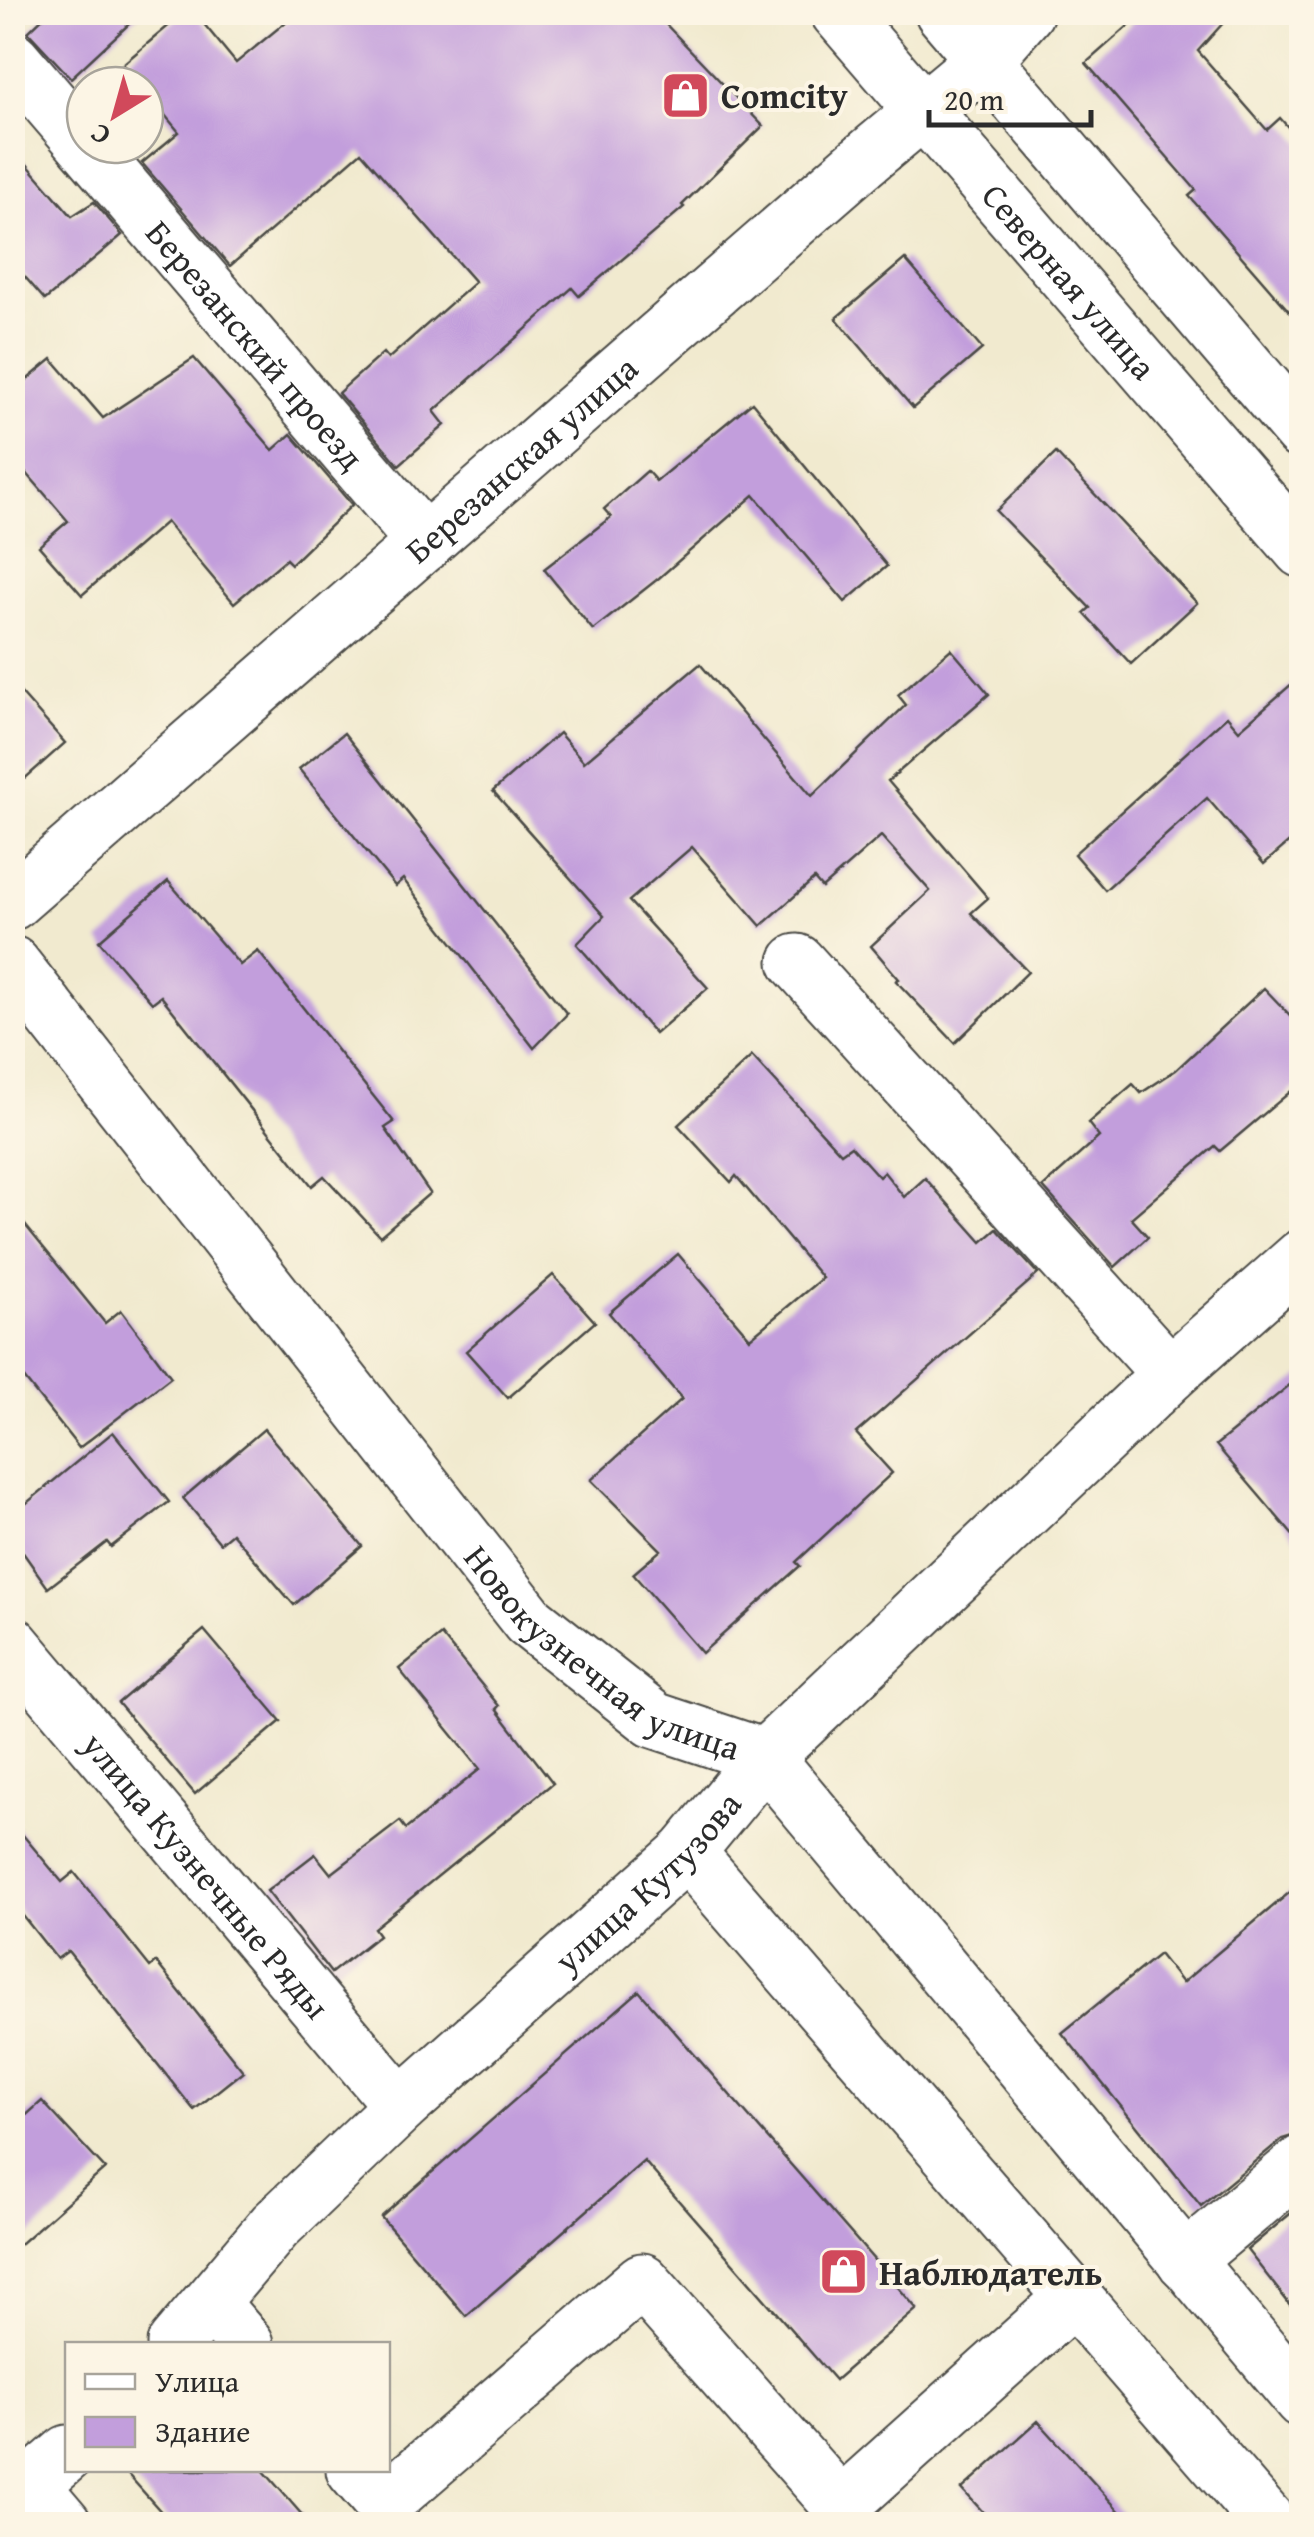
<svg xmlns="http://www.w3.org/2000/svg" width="1314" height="2537" font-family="'Gentium Book Plus',serif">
  <rect width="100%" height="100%" fill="#fcf5e5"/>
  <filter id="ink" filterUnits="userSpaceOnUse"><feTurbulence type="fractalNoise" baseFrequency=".01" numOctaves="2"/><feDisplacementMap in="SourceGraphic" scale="20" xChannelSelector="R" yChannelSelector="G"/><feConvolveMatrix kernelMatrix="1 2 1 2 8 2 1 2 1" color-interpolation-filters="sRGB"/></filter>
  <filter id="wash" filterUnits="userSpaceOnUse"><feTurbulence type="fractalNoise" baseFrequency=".0048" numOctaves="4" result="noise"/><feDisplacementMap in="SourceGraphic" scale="40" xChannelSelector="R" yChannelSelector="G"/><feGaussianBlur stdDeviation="2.25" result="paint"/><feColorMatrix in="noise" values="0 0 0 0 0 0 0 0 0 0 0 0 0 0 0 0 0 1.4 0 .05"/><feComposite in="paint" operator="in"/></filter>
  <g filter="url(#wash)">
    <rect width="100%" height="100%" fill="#f1eacf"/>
    <g id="blocks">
      <g fill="#c29edc">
        <polygon points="49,12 142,12 71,78 28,32"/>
        <polygon points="185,12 194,12 236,63 298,12 654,12 763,126 682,205 684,207 579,296 572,288 434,411 445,425 399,465 338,393 383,353 388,359 475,282 361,152 230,266 142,163 179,132 145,91 145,85 140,85 123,64"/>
        <polygon points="1144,12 1233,12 1198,51 1267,130 1280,118 1302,143 1302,326 1189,196 1196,190 1086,63"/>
        <polygon points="12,147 72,216 94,202 122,235 45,300 12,262"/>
        <polygon points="905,259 982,349 913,408 836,318"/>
        <polygon points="194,358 273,450 291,434 352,505 291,564 286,559 234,603 166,522 82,595 39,546 68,521 12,456 12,392 52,359 103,418"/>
        <polygon points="752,402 887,566 845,602 754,495 659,578 593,630 544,569 611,517 604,509 647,471 656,481"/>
        <polygon points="1056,453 1197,603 1131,664 1084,613 1090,608 996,511"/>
        <polygon points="951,649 989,694 888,781 988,898 971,913 1028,972 955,1043 896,981 899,979 871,946 930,891 881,836 822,888 814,879 761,926 692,847 629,901 708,988 655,1034 577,944 604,916 493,791 559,733 584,762 700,664 812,796 906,705 898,695"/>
        <polygon points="1302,675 1302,831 1264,864 1207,798 1105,890 1074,854 1227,716 1239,730"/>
        <polygon points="12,683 65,743 12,790"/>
        <polygon points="344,733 567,1014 534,1048 403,879 395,886 299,769"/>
        <polygon points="168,881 240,965 258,951 394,1122 385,1128 430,1193 380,1236 324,1176 312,1186 161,996 152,1003 99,941"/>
        <polygon points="1264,988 1302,1028 1302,1082 1220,1151 1215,1146 1131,1218 1148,1237 1115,1267 1043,1187 1099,1137 1088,1123 1133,1084 1141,1093 1176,1070"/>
        <polygon points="752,1056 841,1153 851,1146 879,1177 884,1172 904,1197 925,1178 982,1242 997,1229 1038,1274 856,1433 892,1473 796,1562 800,1566 702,1653 633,1574 661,1550 591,1480 682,1399 609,1313 678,1254 750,1338 822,1278 736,1176 731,1182 678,1125"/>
        <polygon points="12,1209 105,1323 121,1310 171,1377 79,1448 12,1363"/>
        <polygon points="553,1275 595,1322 508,1398 466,1351"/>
        <polygon points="1302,1375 1302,1546 1216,1445"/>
        <polygon points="264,1429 362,1546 294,1605 232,1533 220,1543 183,1498"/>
        <polygon points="113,1432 169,1502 111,1547 107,1542 48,1588 12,1537 12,1515"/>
        <polygon points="204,1630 281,1721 195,1794 118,1703"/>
        <polygon points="441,1635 499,1706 496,1709 553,1783 374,1928 379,1935 331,1973 267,1891 315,1854 331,1874 400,1821 406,1829 480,1769 399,1669"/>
        <polygon points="12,1822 62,1882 74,1872 150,1967 156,1962 243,2071 194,2110 68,1951 57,1959 12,1902"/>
        <polygon points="1302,1882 1302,2133 1282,2139 1201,2206 1062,2033 1159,1954 1182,1983"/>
        <polygon points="639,1991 917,2309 835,2380 644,2161 466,2316 381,2217"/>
        <polygon points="42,2101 105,2169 12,2251 12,2128"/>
        <polygon points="1302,2204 1302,2320 1247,2250"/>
        <polygon points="1038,2421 1131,2524 994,2524 962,2489"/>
        <polygon points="124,2470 263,2470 310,2524 172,2524"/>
      </g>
    </g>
  </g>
  <g filter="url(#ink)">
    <use href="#blocks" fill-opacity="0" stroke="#494844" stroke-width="2.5"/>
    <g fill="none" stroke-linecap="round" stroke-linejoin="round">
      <defs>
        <g id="minor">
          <polyline points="12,59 85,144"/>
          <path id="s1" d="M86 145 425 543"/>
          <path id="s2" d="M12 902 858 165 984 60 1026 12"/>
          <polyline points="797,962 1170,1374"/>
          <path id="s3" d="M12 964 529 1621 654 1720 765 1757 1302 2400"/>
          <path id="s4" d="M12 1644 401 2106"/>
          <polyline points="687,1852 1270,2524"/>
          <polyline points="1185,2261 1302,2163"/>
          <polyline points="211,2303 246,2344"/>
          <path id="s5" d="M175 2344 275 2226 401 2106 687 1852 765 1757 1170 1374 1302 1257"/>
          <polyline points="354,2470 383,2504 642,2281 841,2506 1074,2297"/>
          <polyline points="31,2485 64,2524"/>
          <polyline points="12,2501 68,2453"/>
        </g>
        <g id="major">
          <path id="s6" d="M838 12 1302 550"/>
          <polyline points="943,12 1302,432"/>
        </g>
      </defs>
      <use href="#minor" stroke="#494844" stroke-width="59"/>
      <use href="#major" stroke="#494844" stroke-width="59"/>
      <use href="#minor" stroke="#fff" stroke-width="55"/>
      <use href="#major" stroke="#fff" stroke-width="55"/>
    </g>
  </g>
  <defs>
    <symbol id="shop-square" viewBox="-11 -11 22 22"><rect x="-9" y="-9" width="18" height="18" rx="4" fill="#d1495b" stroke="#fcf5e5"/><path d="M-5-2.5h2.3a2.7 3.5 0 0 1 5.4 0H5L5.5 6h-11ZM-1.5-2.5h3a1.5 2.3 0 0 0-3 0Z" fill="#fff"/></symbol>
  </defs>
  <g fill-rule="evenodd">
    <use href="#shop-square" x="658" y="68" width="55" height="55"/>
    <use href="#shop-square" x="816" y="2244" width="55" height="55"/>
  </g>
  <g text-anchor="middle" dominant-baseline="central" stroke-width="8" stroke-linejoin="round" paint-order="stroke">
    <g font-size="35" font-weight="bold" fill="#2b2b2b" stroke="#fcf5e5" text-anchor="start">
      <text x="721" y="95">Comcity</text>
      <text x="879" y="2272">Наблюдатель</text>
    </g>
    <g font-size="35" fill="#2b2b2b" stroke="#fcf5e5">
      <text stroke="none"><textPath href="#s6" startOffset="355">Северная улица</textPath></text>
      <text stroke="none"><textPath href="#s1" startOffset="262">Березанский проезд</textPath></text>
      <text stroke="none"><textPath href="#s2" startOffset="675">Березанская улица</textPath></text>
      <text stroke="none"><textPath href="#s3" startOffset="915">Новокузнечная улица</textPath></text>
      <text stroke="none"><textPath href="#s4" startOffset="302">улица Кузнечные Ряды</textPath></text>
      <text stroke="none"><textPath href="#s5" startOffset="662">улица Кутузова</textPath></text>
    </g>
  </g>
  <rect width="1314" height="2537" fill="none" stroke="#fcf5e5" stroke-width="50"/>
  <rect x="65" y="2342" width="325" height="130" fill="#fcf5e5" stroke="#a8a49b" stroke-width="2.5"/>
  <rect x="85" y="2374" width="50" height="15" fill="#ffffff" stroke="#a8a49b" stroke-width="2.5"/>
  <text x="155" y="2392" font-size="30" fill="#2b2b2b">Улица</text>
  <rect x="85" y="2417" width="50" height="30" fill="#c29edc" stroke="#a8a49b" stroke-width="2.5"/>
  <text x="155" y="2442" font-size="30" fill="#2b2b2b">Здание</text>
  <g transform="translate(115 115) rotate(217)"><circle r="48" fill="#fcf5e5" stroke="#a8a49b" stroke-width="2.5"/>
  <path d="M0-8L18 38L0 25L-18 38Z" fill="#d1495b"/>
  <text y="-15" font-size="28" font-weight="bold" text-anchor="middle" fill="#2b2b2b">С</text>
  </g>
  <path d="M929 110v15h162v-15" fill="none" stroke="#2b2b2b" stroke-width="5"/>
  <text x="944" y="110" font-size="30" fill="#2b2b2b" stroke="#fcf5e5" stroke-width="8" paint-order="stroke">20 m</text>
</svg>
